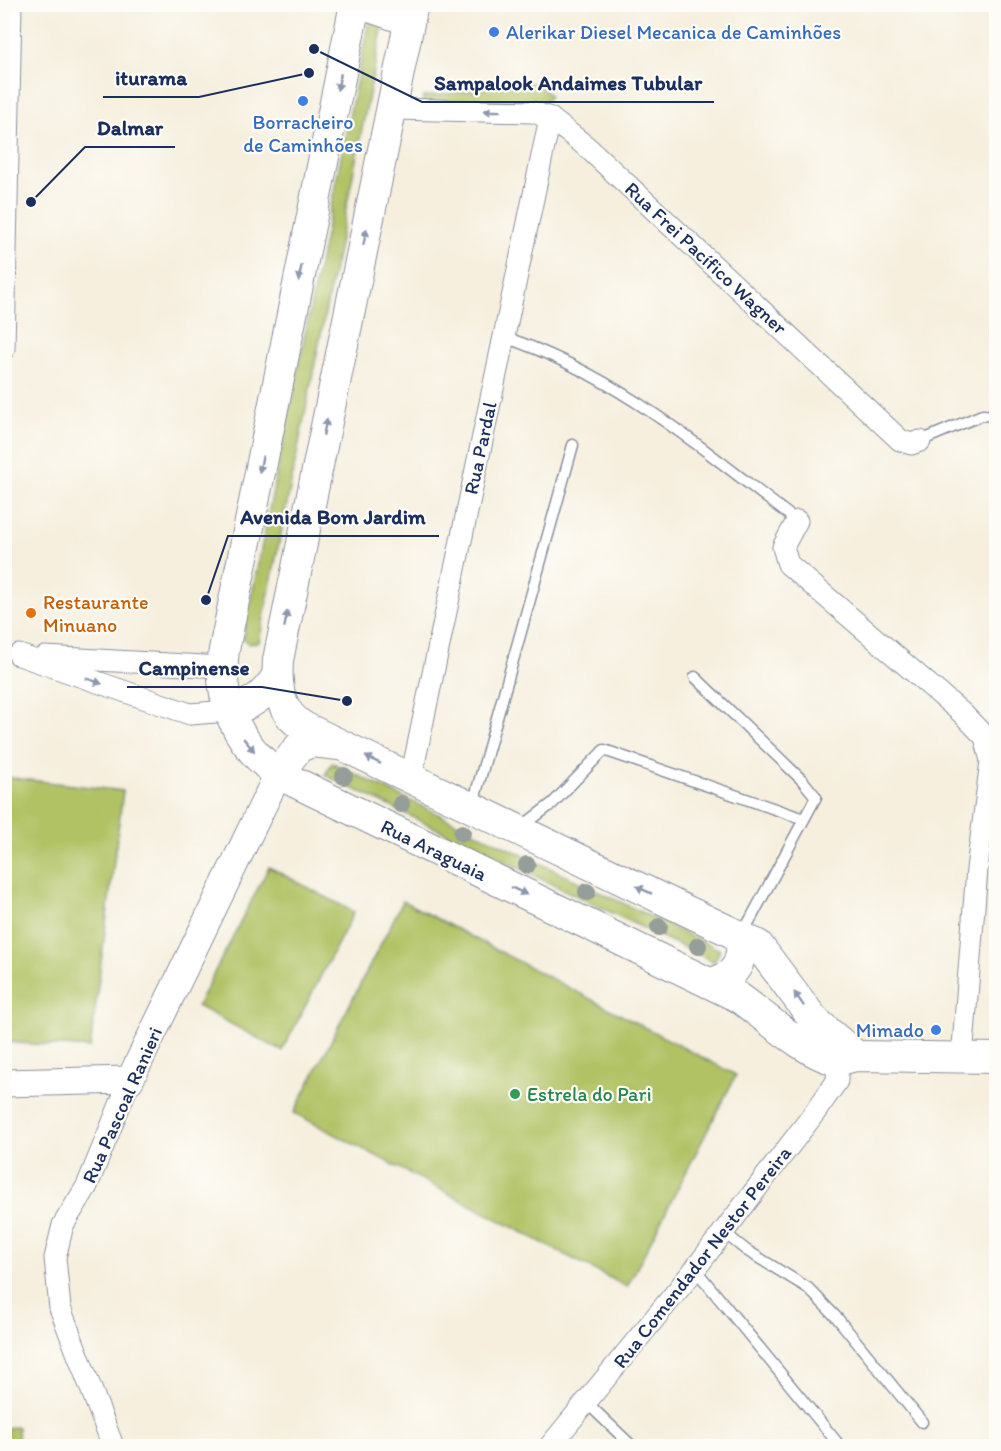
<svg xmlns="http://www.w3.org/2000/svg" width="1001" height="1451" font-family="Itim,sans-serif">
  <rect width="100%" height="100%" fill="#fdfcf7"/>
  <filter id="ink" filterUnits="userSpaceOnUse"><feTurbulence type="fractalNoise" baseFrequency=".0167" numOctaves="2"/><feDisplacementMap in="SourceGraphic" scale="12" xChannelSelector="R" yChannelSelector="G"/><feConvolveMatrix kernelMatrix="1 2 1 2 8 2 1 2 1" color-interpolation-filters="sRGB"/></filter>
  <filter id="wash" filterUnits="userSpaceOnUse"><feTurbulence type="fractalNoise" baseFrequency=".008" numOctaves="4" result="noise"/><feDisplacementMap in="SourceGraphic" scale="24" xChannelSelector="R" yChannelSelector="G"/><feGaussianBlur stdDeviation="1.35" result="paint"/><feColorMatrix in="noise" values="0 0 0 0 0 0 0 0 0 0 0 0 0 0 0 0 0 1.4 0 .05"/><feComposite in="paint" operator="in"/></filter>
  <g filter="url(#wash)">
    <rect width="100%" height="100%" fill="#f6efde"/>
    <g fill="#b1c265" stroke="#667862" stroke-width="1.5">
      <polygon points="372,5 387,5 259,642 249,644 243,638"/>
      <polygon points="537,82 550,96 543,104 422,104 423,97"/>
      <polygon points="332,763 720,950 714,962 325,775"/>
      <polygon points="4,777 123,791 90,1048 5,1042"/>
      <polygon points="269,867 354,912 282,1051 197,1006"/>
      <polygon points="403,901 736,1075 627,1287 294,1113"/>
      <polygon points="18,1427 19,1446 5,1446 5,1428"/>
    </g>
  </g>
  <g filter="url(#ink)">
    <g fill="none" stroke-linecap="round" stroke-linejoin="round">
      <defs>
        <g id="service">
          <path d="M504 337C616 374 705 451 797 521"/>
          <polyline points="920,441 982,415 996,416"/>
          <polyline points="695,677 803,781 816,797 742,935"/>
          <polyline points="473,804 573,445"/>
          <polyline points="520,828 553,803 604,750 804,819"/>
          <polyline points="722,1231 746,1250 808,1288 838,1319 922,1422"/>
          <polyline points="695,1269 840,1446"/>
          <polyline points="587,1403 632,1446"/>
        </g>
        <g id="minor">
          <polyline points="347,4 409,25"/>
          <polyline points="391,109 533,112 550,118 587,147 900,440 911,444 920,441"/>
          <polyline points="4,349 11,4"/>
          <polyline points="797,521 783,547 788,564 963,714 985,737 991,761 977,869 962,1059"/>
          <polyline points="19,655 190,714 228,711"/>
          <polyline points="45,657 221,667"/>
          <polyline points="411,778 550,118"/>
          <polyline points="113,1446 60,1308 55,1258 63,1225 87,1186 130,1080"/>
          <polyline points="550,1446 695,1269 816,1111 837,1081 838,1048"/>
        </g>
        <polyline id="tertiary" points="4,1083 130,1080 278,774"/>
        <g id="secondary">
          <path d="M355 4 224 650C217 700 237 744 278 774L738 997C761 1013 810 1057 837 1060 843 1060 850 1057 856 1056L996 1058"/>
          <path d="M413 4 278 660C276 688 280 715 306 728L758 945 814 1020 856 1056"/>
          <path d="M228 711C252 705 264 696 277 676"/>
          <polyline points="278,774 299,747 312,742 339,745"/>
          <path d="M710 983C736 977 743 963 741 937"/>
        </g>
      </defs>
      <use href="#service" stroke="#888f9e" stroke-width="13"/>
      <use href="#minor" stroke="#888f9e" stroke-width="23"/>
      <use href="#tertiary" stroke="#888f9e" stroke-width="29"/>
      <use href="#secondary" stroke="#888f9e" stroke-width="32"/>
      <use href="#service" stroke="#fff" stroke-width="10"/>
      <use href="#minor" stroke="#fff" stroke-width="21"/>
      <use href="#tertiary" stroke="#fff" stroke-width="27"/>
      <use href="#secondary" stroke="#fff" stroke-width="30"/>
    </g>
    <g fill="#969e99">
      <circle cx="344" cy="776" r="9"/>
      <circle cx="401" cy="804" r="9"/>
      <circle cx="462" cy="833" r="9"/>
      <circle cx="527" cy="865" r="9"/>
      <circle cx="587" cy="892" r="9"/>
      <circle cx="659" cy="927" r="9"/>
      <circle cx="698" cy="946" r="9"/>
    </g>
    <defs><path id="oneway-solid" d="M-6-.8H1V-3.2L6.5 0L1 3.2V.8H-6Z" transform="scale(1.5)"/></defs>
    <g fill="#8d97ae">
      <use href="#oneway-solid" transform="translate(339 82) rotate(102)"/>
      <use href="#oneway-solid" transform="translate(492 111) rotate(-179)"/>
      <use href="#oneway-solid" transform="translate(365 237) rotate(-78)"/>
      <use href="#oneway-solid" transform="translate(300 273) rotate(102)"/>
      <use href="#oneway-solid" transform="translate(325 427) rotate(-78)"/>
      <use href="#oneway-solid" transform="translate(261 464) rotate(102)"/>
      <use href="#oneway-solid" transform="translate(286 619) rotate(-79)"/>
      <use href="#oneway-solid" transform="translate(94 681) rotate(19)"/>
      <use href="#oneway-solid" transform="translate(249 745) rotate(50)"/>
      <use href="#oneway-solid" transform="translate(373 760) rotate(-154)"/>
      <use href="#oneway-solid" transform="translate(644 890) rotate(-154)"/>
      <use href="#oneway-solid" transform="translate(519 891) rotate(26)"/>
      <use href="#oneway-solid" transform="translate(799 999) rotate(-125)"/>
    </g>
  </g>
  <g fill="#3f7fe0" stroke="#fdfcf7" stroke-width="2">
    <circle cx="494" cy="32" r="6"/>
    <circle cx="303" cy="101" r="6"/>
    <circle cx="936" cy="1030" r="6"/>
  </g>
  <circle fill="#e8710a" stroke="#fdfcf7" stroke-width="2" cx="31" cy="613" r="6"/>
  <circle fill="#2e9e5b" stroke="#fdfcf7" stroke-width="2" cx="515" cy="1094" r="6"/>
  <g text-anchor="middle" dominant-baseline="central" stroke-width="4.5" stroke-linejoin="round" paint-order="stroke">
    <g font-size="20" fill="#366cbe" stroke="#fdfcf7" text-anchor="start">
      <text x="506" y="32">Alerikar Diesel Mecanica de Caminhões</text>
      <text x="303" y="122" text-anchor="middle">Borracheiro<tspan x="303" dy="23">de Caminhões</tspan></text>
      <text x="924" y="1030" text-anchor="end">Mimado</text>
    </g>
    <g font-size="20" fill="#1b2f5e" stroke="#fdfcf7">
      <text transform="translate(706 258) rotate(43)">Rua Frei Pacífico Wagner</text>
      <text transform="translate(480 448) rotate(-78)">Rua Pardal</text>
      <text transform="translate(434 850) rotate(26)">Rua Araguaia</text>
      <text transform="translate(122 1105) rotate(-66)">Rua Pascoal Ranieri</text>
      <text transform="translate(702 1257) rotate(-52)">Rua Comendador Nestor Pereira</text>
    </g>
    <g font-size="20" fill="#c56008" stroke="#fdfcf7" text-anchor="start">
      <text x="43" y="602">Restaurante<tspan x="43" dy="23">Minuano</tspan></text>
    </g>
    <g font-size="20" fill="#27864d" stroke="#fdfcf7" text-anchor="start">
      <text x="527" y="1094">Estrela do Pari</text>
    </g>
  </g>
  <path fill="none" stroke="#1b2f5e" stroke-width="2" d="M309 73L199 97H103M314 49L422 102H714M31 202L85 147H175M206 600L228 536H439M347 701L262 687H127"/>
  <g fill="#1b2f5e" stroke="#fdfcf7" stroke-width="2">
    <circle cx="309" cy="73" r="6"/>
    <circle cx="314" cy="49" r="6"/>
    <circle cx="31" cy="202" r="6"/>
    <circle cx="206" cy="600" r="6"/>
    <circle cx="347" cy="701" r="6"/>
  </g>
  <g font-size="21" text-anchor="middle" font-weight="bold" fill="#1b2f5e" stroke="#fdfcf7" stroke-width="4.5" stroke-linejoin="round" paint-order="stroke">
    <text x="151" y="85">iturama</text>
    <text x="568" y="90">Sampalook Andaimes Tubular</text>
    <text x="130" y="135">Dalmar</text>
    <text x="333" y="524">Avenida Bom Jardim</text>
    <text x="194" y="675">Campinense</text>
  </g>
  <rect width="1001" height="1451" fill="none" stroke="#fdfcf7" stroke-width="24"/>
</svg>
